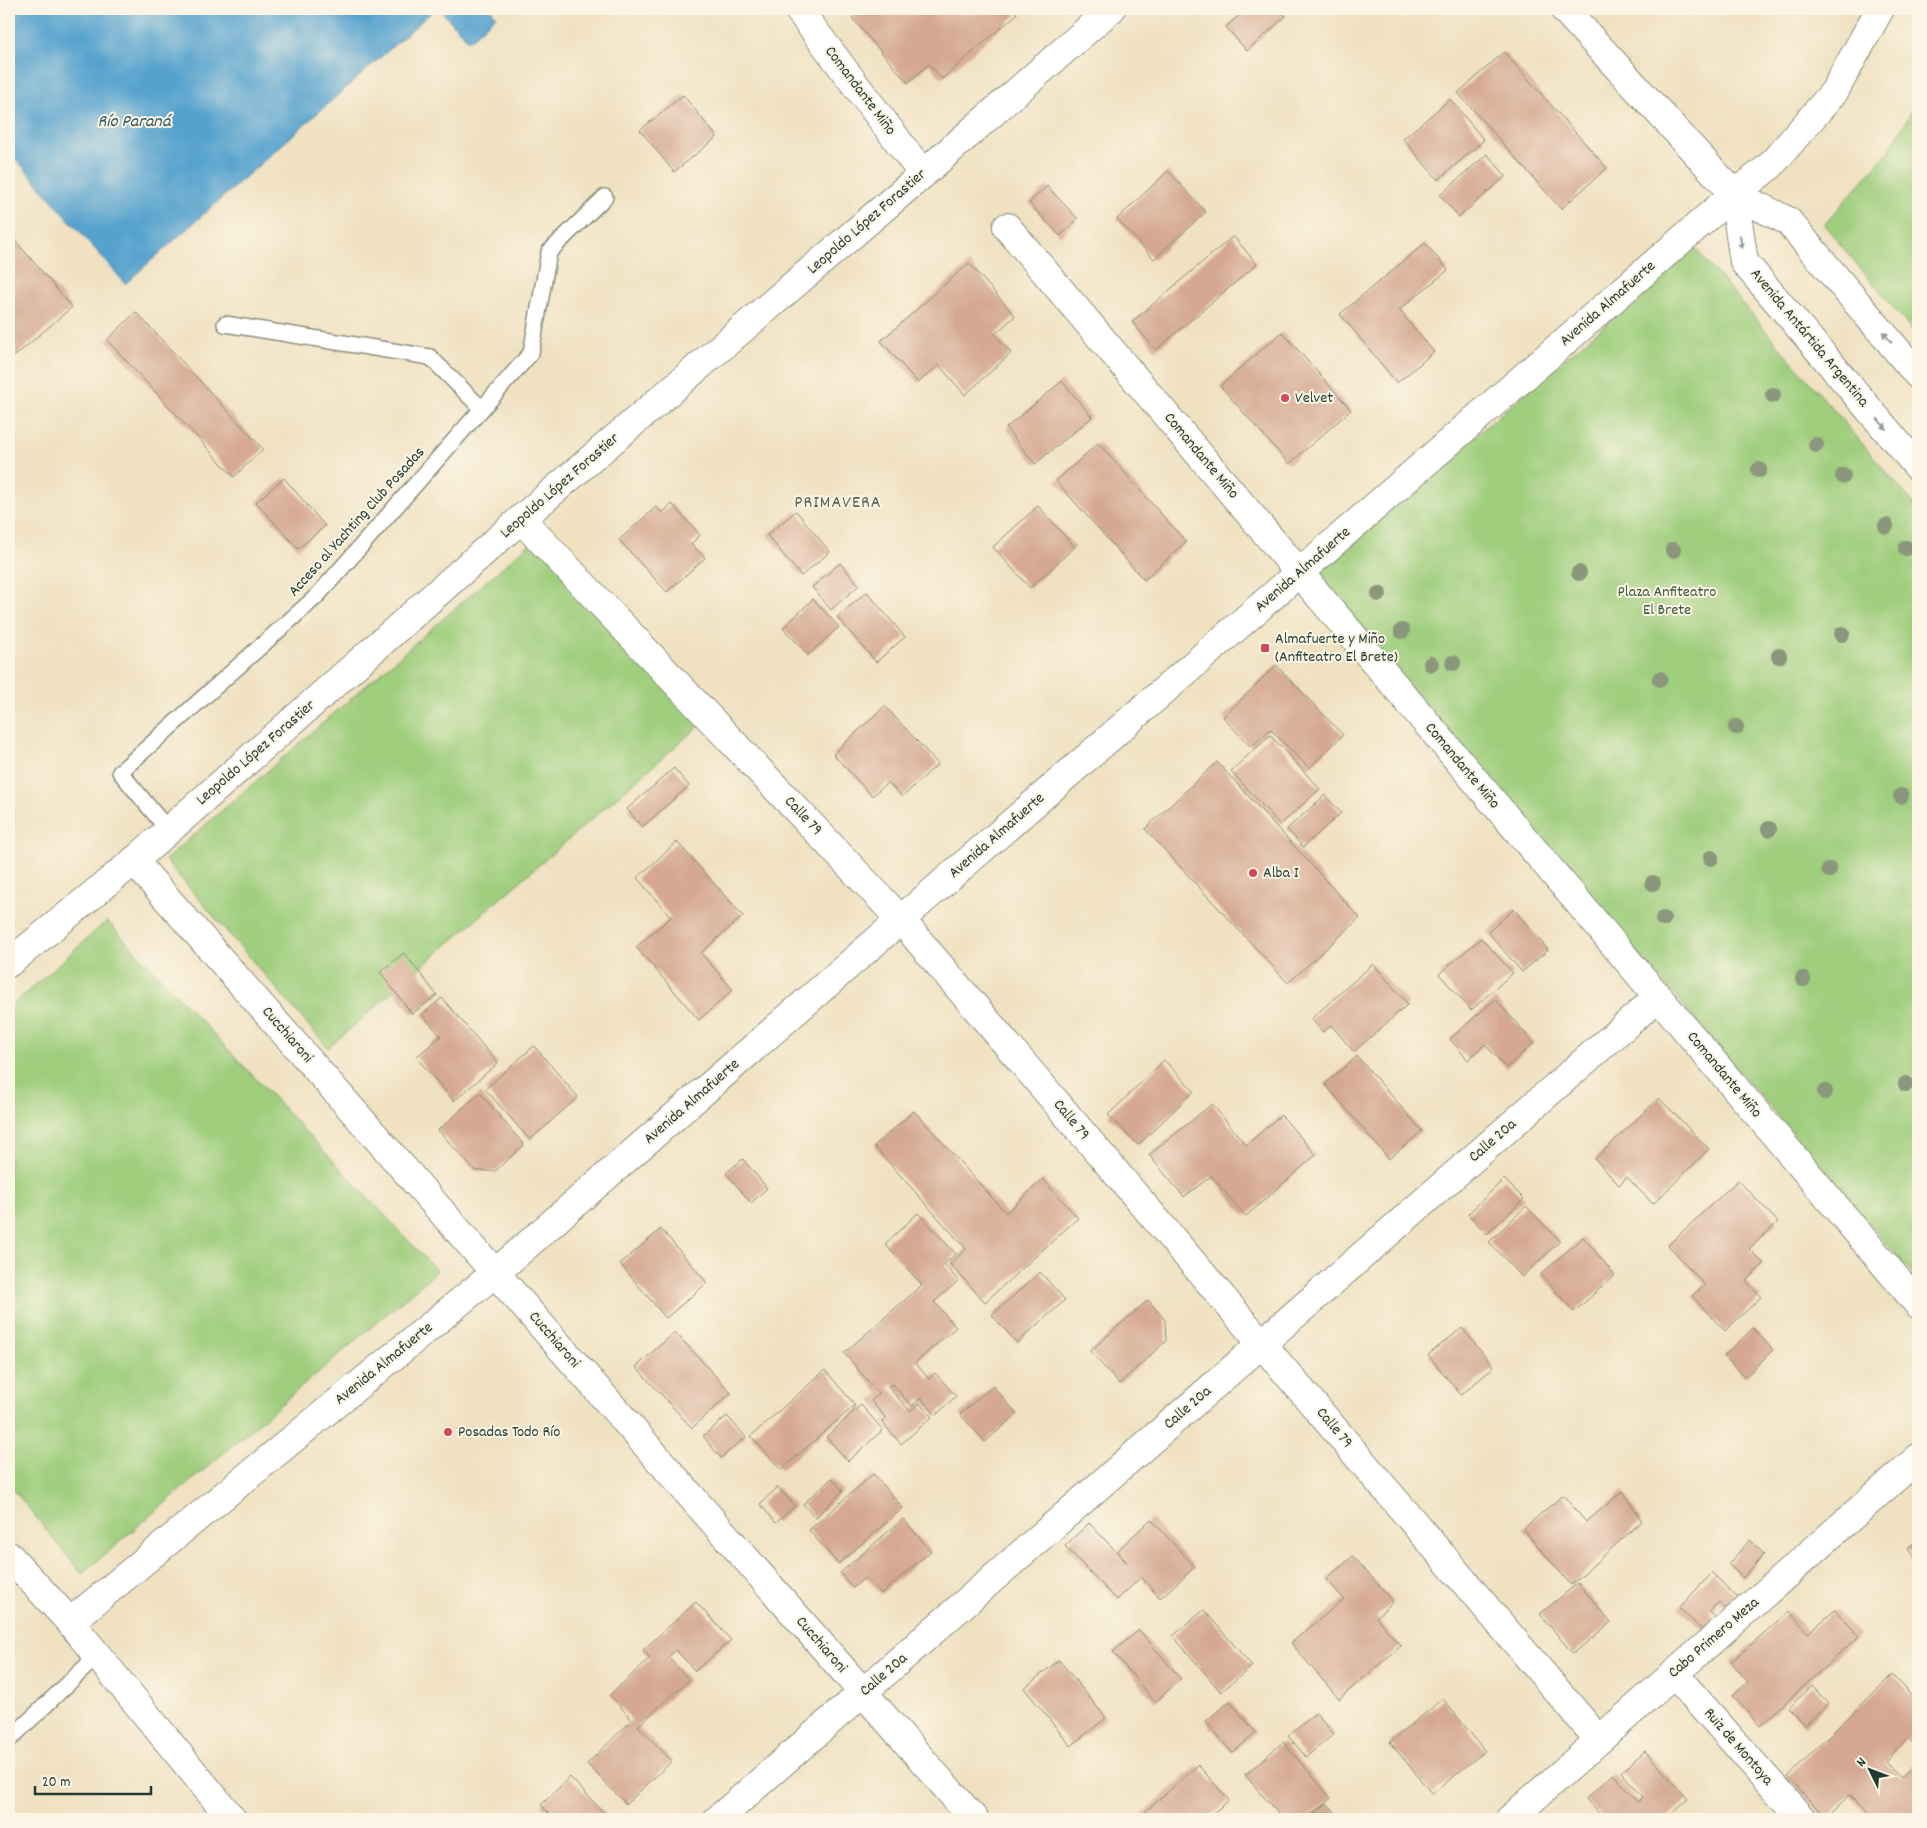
<svg xmlns="http://www.w3.org/2000/svg" width="1927" height="1828" font-family="Dekko,sans-serif">
  <rect width="100%" height="100%" fill="#fcf5e5"/>
  <filter id="ink" filterUnits="userSpaceOnUse"><feTurbulence type="fractalNoise" baseFrequency=".02" numOctaves="2"/><feDisplacementMap in="SourceGraphic" scale="10" xChannelSelector="R" yChannelSelector="G"/><feConvolveMatrix kernelMatrix="1 2 1 2 8 2 1 2 1" color-interpolation-filters="sRGB"/></filter>
  <filter id="wash" filterUnits="userSpaceOnUse"><feTurbulence type="fractalNoise" baseFrequency=".0096" numOctaves="4" result="noise"/><feDisplacementMap in="SourceGraphic" scale="20" xChannelSelector="R" yChannelSelector="G"/><feGaussianBlur stdDeviation="1.12" result="paint"/><feColorMatrix in="noise" values="0 0 0 0 0 0 0 0 0 0 0 0 0 0 0 0 0 1.4 0 .05"/><feComposite in="paint" operator="in"/></filter>
  <g filter="url(#wash)">
    <rect width="100%" height="100%" fill="#f0e1c1"/>
    <g fill="#9fce7d" stroke="#5f8658">
      <polygon points="1918,99 1918,337 1824,225 1889,151"/>
      <polygon points="1695,248 1918,509 1918,1280 1314,574"/>
      <polygon points="543,532 706,720 328,1048 165,860"/>
      <polygon points="107,921 437,1271 82,1574 9,1484 9,1008"/>
    </g>
    <g fill="#55a2ce" stroke="#3a7081">
      <polygon points="9,9 435,9 125,284 9,152"/>
      <polygon points="439,9 491,9 496,16 469,41"/>
    </g>
    <polygon fill="#f0e1c1" points="9,152 125,284 126,286 123,286 9,156"/>
    <g id="blocks">
      <g fill="#d5a991">
        <polygon points="863,9 1012,9 1017,14 942,79 929,64 908,83 852,18"/>
        <polygon points="1246,9 1280,9 1286,16 1247,51 1226,27"/>
        <polygon points="1504,52 1607,168 1561,209 1458,93"/>
        <polygon points="683,95 717,137 674,172 640,130"/>
        <polygon points="1450,99 1484,140 1438,180 1403,139"/>
        <polygon points="1487,154 1506,176 1459,217 1440,195"/>
        <polygon points="1168,171 1206,212 1154,259 1117,219"/>
        <polygon points="1047,186 1078,219 1060,236 1029,203"/>
        <polygon points="9,233 72,307 9,361"/>
        <polygon points="1233,236 1257,264 1156,350 1132,322"/>
        <polygon points="1425,243 1448,270 1399,310 1434,352 1397,383 1340,314"/>
        <polygon points="969,263 1015,316 995,334 1011,353 965,395 939,365 918,383 881,341"/>
        <polygon points="136,312 263,449 234,477 107,340"/>
        <polygon points="1282,332 1351,410 1289,464 1220,386"/>
        <polygon points="1062,381 1092,417 1035,464 1006,428"/>
        <polygon points="1098,443 1186,542 1144,580 1056,481"/>
        <polygon points="284,478 325,526 298,549 256,502"/>
        <polygon points="672,504 700,535 691,544 705,558 667,592 619,540 656,507 662,513"/>
        <polygon points="1038,506 1075,547 1030,588 993,547"/>
        <polygon points="796,511 830,552 801,576 767,535"/>
        <polygon points="840,563 859,585 831,610 812,587"/>
        <polygon points="867,592 905,637 876,662 837,617"/>
        <polygon points="813,599 839,627 808,655 783,628"/>
        <polygon points="1276,665 1343,735 1309,768 1270,729 1251,747 1223,717"/>
        <polygon points="885,706 938,764 902,797 888,782 872,796 833,754"/>
        <polygon points="1270,735 1320,789 1280,825 1231,771"/>
        <polygon points="1217,762 1360,918 1288,983 1145,829"/>
        <polygon points="674,768 689,786 642,827 627,809"/>
        <polygon points="1325,795 1341,813 1303,847 1287,829"/>
        <polygon points="677,842 743,916 701,953 733,990 699,1020 636,947 671,917 637,878"/>
        <polygon points="1514,909 1548,950 1522,972 1488,932"/>
        <polygon points="1481,938 1513,973 1471,1010 1439,974"/>
        <polygon points="404,953 437,995 412,1014 380,972"/>
        <polygon points="1373,964 1408,1004 1354,1052 1331,1025 1323,1032 1311,1019"/>
        <polygon points="442,998 498,1063 454,1101 416,1057 441,1036 422,1015"/>
        <polygon points="1495,999 1534,1043 1506,1068 1485,1044 1468,1060 1450,1039"/>
        <polygon points="534,1046 578,1097 530,1140 485,1089"/>
        <polygon points="1357,1056 1422,1131 1389,1159 1325,1084"/>
        <polygon points="1164,1060 1194,1091 1138,1145 1108,1115"/>
        <polygon points="480,1093 524,1145 495,1171 475,1171 438,1130"/>
        <polygon points="1659,1098 1709,1149 1653,1204 1627,1177 1619,1185 1595,1159"/>
        <polygon points="1212,1104 1246,1145 1281,1115 1316,1155 1246,1216 1211,1176 1184,1197 1149,1155"/>
        <polygon points="914,1111 1006,1213 1043,1179 1078,1218 985,1302 950,1264 966,1249 874,1146"/>
        <polygon points="743,1159 767,1188 751,1203 726,1173"/>
        <polygon points="1504,1179 1524,1199 1487,1234 1468,1214"/>
        <polygon points="1738,1180 1778,1222 1749,1249 1764,1264 1746,1281 1761,1297 1725,1331 1692,1296 1705,1285 1668,1245"/>
        <polygon points="1526,1206 1560,1241 1522,1277 1489,1242"/>
        <polygon points="918,1213 956,1254 944,1264 958,1281 934,1302 956,1327 915,1363 929,1379 935,1373 956,1396 936,1415 921,1398 912,1406 892,1384 888,1387 910,1411 919,1403 932,1417 901,1444 882,1422 886,1418 871,1401 879,1394 844,1353 922,1285 885,1244"/>
        <polygon points="661,1229 707,1283 666,1318 620,1264"/>
        <polygon points="1583,1237 1615,1275 1574,1312 1541,1274"/>
        <polygon points="1040,1272 1065,1300 1017,1343 992,1315"/>
        <polygon points="1148,1300 1165,1320 1166,1341 1119,1384 1090,1351"/>
        <polygon points="1462,1328 1494,1367 1461,1395 1428,1355"/>
        <polygon points="1753,1328 1773,1350 1745,1377 1724,1356"/>
        <polygon points="675,1332 731,1393 692,1428 636,1367"/>
        <polygon points="825,1370 855,1405 781,1470 751,1436"/>
        <polygon points="993,1386 1017,1414 985,1442 960,1414"/>
        <polygon points="861,1405 883,1430 848,1461 826,1437"/>
        <polygon points="727,1416 746,1437 721,1458 703,1436"/>
        <polygon points="873,1474 903,1508 838,1564 809,1530"/>
        <polygon points="832,1478 843,1491 815,1518 803,1504"/>
        <polygon points="778,1487 795,1506 776,1523 760,1504"/>
        <polygon points="1623,1491 1642,1521 1571,1585 1523,1529 1563,1495 1586,1522"/>
        <polygon points="903,1519 931,1551 881,1594 866,1577 853,1588 840,1573"/>
        <polygon points="1151,1519 1195,1567 1160,1598 1141,1577 1117,1600 1065,1546 1089,1523 1127,1563 1117,1551"/>
        <polygon points="1750,1540 1764,1554 1743,1578 1728,1564"/>
        <polygon points="1918,1540 1918,1561 1908,1548"/>
        <polygon points="1353,1556 1393,1602 1376,1617 1401,1646 1339,1699 1291,1643 1344,1599 1326,1579"/>
        <polygon points="1712,1573 1742,1602 1731,1614 1719,1602 1709,1611 1718,1620 1706,1634 1679,1608"/>
        <polygon points="1578,1583 1611,1622 1573,1654 1540,1614"/>
        <polygon points="696,1602 731,1640 695,1671 676,1650 668,1657 689,1680 638,1726 672,1761 626,1804 587,1764 632,1720 610,1695 650,1658 643,1650"/>
        <polygon points="1204,1610 1252,1666 1221,1692 1173,1636"/>
        <polygon points="1835,1610 1859,1636 1760,1726 1733,1696 1748,1682 1731,1662 1789,1611 1808,1633"/>
        <polygon points="1139,1630 1181,1679 1155,1702 1113,1652"/>
        <polygon points="1059,1660 1106,1718 1071,1746 1024,1688"/>
        <polygon points="1892,1675 1918,1703 1918,1748 1908,1738 1885,1761 1901,1778 1912,1767 1918,1774 1918,1800 1914,1804 1918,1808 1918,1819 1872,1819 1849,1795 1826,1818 1787,1777"/>
        <polygon points="1812,1686 1828,1703 1805,1726 1788,1708"/>
        <polygon points="1443,1699 1485,1751 1432,1794 1390,1742"/>
        <polygon points="1230,1701 1256,1733 1232,1753 1206,1721"/>
        <polygon points="1316,1713 1334,1734 1306,1757 1288,1736"/>
        <polygon points="1283,1742 1331,1798 1307,1819 1283,1819 1245,1775"/>
        <polygon points="1645,1751 1688,1799 1665,1819 1604,1819 1586,1799 1613,1774 1638,1802 1643,1797 1621,1772"/>
        <polygon points="1198,1765 1229,1800 1206,1819 1137,1819"/>
        <polygon points="570,1777 607,1816 604,1819 555,1819 541,1805"/>
        <polygon points="1327,1803 1341,1819 1308,1819"/>
      </g>
    </g>
  </g>
  <g filter="url(#ink)">
    <use href="#blocks" fill-opacity="0" stroke="#888f7a" stroke-width="1"/>
    <g fill="none" stroke-linecap="round" stroke-linejoin="round">
      <defs>
        <g id="lane">
          <polyline points="225,324 430,357 482,409"/>
          <polyline points="168,830 120,772 317,596 531,353 549,252 605,197"/>
          <polyline points="9,1740 98,1655"/>
        </g>
        <g id="street">
          <polyline points="798,9 923,174"/>
          <polyline points="1007,227 1918,1304"/>
          <polyline points="521,519 901,920 1599,1740"/>
          <polyline points="134,861 974,1819"/>
          <polyline points="9,963 134,861 521,519 923,174 1111,9"/>
          <polyline points="1674,1674 1802,1819"/>
          <polyline points="718,1819 1658,997"/>
          <polyline points="1510,1819 1918,1458"/>
        </g>
        <g id="secondary">
          <polyline points="1564,9 1734,194 1788,221 1918,375"/>
          <polyline points="1734,194 1744,262 1918,467"/>
          <polyline points="9,1556 70,1622 232,1819"/>
          <polyline points="70,1622 495,1273 1734,194 1770,166 1834,92 1880,9"/>
        </g>
      </defs>
      <use href="#lane" stroke="#888f7a" stroke-width="18"/>
      <use href="#street" stroke="#888f7a" stroke-width="30"/>
      <use href="#secondary" stroke="#888f7a" stroke-width="30"/>
      <use href="#lane" stroke="#fff" stroke-width="15"/>
      <use href="#street" stroke="#fff" stroke-width="28"/>
      <use href="#secondary" stroke="#fff" stroke-width="28"/>
    </g>
    <g fill="#8b977c">
      <circle cx="1773" cy="395" r="8"/>
      <circle cx="1816" cy="445" r="8"/>
      <circle cx="1759" cy="470" r="8"/>
      <circle cx="1843" cy="476" r="8"/>
      <circle cx="1886" cy="526" r="8"/>
      <circle cx="1906" cy="548" r="8"/>
      <circle cx="1673" cy="550" r="8"/>
      <circle cx="1579" cy="573" r="8"/>
      <circle cx="1379" cy="594" r="8"/>
      <circle cx="1402" cy="631" r="8"/>
      <circle cx="1842" cy="634" r="8"/>
      <circle cx="1779" cy="656" r="8"/>
      <circle cx="1453" cy="663" r="8"/>
      <circle cx="1431" cy="664" r="8"/>
      <circle cx="1660" cy="679" r="8"/>
      <circle cx="1736" cy="727" r="8"/>
      <circle cx="1901" cy="796" r="8"/>
      <circle cx="1769" cy="829" r="8"/>
      <circle cx="1711" cy="858" r="8"/>
      <circle cx="1829" cy="870" r="8"/>
      <circle cx="1653" cy="883" r="8"/>
      <circle cx="1663" cy="919" r="8"/>
      <circle cx="1803" cy="979" r="8"/>
      <circle cx="1906" cy="1084" r="8"/>
      <circle cx="1825" cy="1092" r="8"/>
    </g>
    <defs><path id="oneway-solid" d="M-6-.8H1V-3.2L6.5 0L1 3.2V.8H-6Z" transform="scale(1.25)"/></defs>
    <g fill="#8f9e9a">
      <use href="#oneway-solid" transform="translate(1741 242) rotate(81)"/>
      <use href="#oneway-solid" transform="translate(1887 337) rotate(-130)"/>
      <use href="#oneway-solid" transform="translate(1882 424) rotate(50)"/>
    </g>
  </g>
  <g fill="#d1495b" stroke="#fcf5e5" stroke-width="2">
    <circle cx="1285" cy="398" r="5"/>
    <rect x="1260" y="643" width="10" height="10" rx="2.5"/>
    <circle cx="1253" cy="873" r="5"/>
    <circle cx="448" cy="1432" r="5"/>
  </g>
  <g text-anchor="middle" dominant-baseline="central" stroke-width="4" stroke-linejoin="round" paint-order="stroke">
    <g font-size="16" fill="#1f3d34" stroke="#fcf5e5">
      <text transform="translate(860 91) rotate(53)">Comandante Miño</text>
      <text transform="translate(867 222) rotate(-41)">Leopoldo López Forastier</text>
      <text transform="translate(1608 304) rotate(-41)">Avenida Almafuerte</text>
      <text transform="translate(1809 338) rotate(50)">Avenida Antártida Argentina</text>
      <text transform="translate(1201 456) rotate(50)">Comandante Miño</text>
      <text transform="translate(560 486) rotate(-41)">Leopoldo López Forastier</text>
      <text transform="translate(357 522) rotate(-48)">Acceso al Yachting Club Posadas</text>
      <text transform="translate(1303 570) rotate(-41)">Avenida Almafuerte</text>
      <text transform="translate(256 753) rotate(-41)">Leopoldo López Forastier</text>
      <text transform="translate(1462 766) rotate(50)">Comandante Miño</text>
      <text transform="translate(803 816) rotate(47)">Calle 79</text>
      <text transform="translate(997 836) rotate(-41)">Avenida Almafuerte</text>
      <text transform="translate(287 1035) rotate(49)">Cucchiaroni</text>
      <text transform="translate(1724 1075) rotate(50)">Comandante Miño</text>
      <text transform="translate(692 1102) rotate(-41)">Avenida Almafuerte</text>
      <text transform="translate(1071 1120) rotate(50)">Calle 79</text>
      <text transform="translate(1493 1141) rotate(-41)">Calle 20a</text>
      <text transform="translate(554 1340) rotate(49)">Cucchiaroni</text>
      <text transform="translate(384 1364) rotate(-39)">Avenida Almafuerte</text>
      <text transform="translate(1188 1408) rotate(-41)">Calle 20a</text>
      <text transform="translate(1334 1428) rotate(50)">Calle 79</text>
      <text transform="translate(1714 1638) rotate(-41)">Cabo Primero Meza</text>
      <text transform="translate(821 1645) rotate(49)">Cucchiaroni</text>
      <text transform="translate(884 1675) rotate(-41)">Calle 20a</text>
      <text transform="translate(1738 1747) rotate(49)">Ruiz de Montoya</text>
    </g>
    <g font-size="16" fill="#1f3d34" stroke="#fcf5e5" text-anchor="start">
      <text x="1295" y="398">Velvet</text>
      <text x="1275" y="639">Almafuerte y Miño<tspan x="1275" dy="18">(Anfiteatro El Brete)</tspan></text>
      <text x="1263" y="873">Alba I</text>
      <text x="458" y="1432">Posadas Todo Río</text>
    </g>
    <g font-size="16" fill="#395a43" stroke="#fcf5e5">
      <text x="1667" y="592">Plaza Anfiteatro<tspan x="1667" dy="18">El Brete</tspan></text>
    </g>
    <g font-size="18" font-style="italic" fill="#2f5b62" stroke="#fcf5e5">
      <text x="134" y="122">Río Paraná</text>
    </g>
    <g font-size="18" letter-spacing="1" fill="#5f6355" stroke="#fcf5e5">
      <text x="838" y="503">PRIMAVERA</text>
    </g>
  </g>
  <rect width="1927" height="1828" fill="none" stroke="#fcf5e5" stroke-width="30"/>
  <g transform="translate(1870 1770) rotate(312)" stroke="#fcf5e5" stroke-width="4" paint-order="stroke">
  <path d="M0-4L9 19L0 12L-9 19Z" fill="#1f3d34"/>
  <text y="-8" font-size="14" font-weight="bold" text-anchor="middle" fill="#1f3d34">N</text>
  </g>
  <path d="M35 1786v8h116v-8" fill="none" stroke="#1f3d34" stroke-width="2.5"/>
  <text x="42" y="1786" font-size="15" fill="#1f3d34" stroke="#fcf5e5" stroke-width="4" paint-order="stroke">20 m</text>
</svg>
